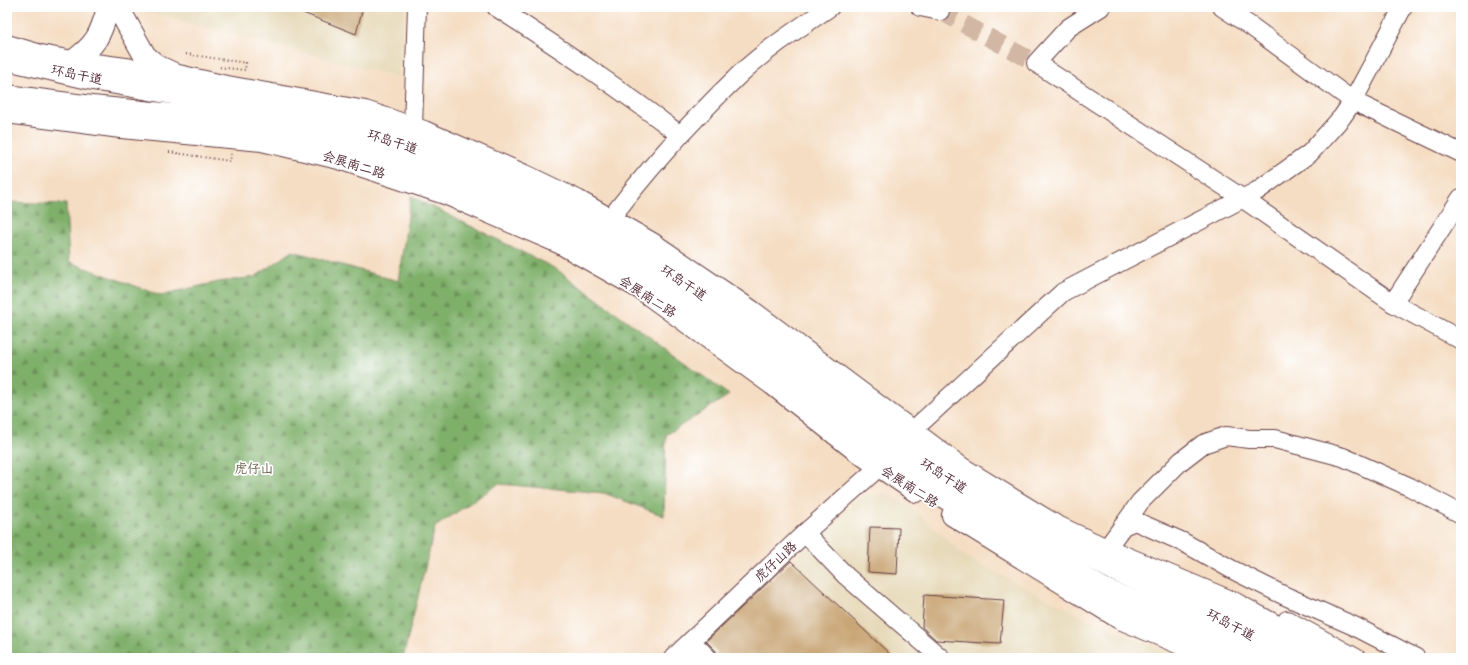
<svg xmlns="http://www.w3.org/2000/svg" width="1468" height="665" font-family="'Patrick Hand','LXGW WenKai TC',sans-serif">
  <defs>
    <pattern id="forest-firs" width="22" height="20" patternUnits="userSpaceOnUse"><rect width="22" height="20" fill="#7fb06a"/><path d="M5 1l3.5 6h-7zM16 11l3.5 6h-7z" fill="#6a8f57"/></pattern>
  </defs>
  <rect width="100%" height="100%" fill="#fff"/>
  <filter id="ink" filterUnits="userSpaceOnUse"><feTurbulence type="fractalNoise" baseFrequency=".025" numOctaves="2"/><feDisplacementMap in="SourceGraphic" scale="8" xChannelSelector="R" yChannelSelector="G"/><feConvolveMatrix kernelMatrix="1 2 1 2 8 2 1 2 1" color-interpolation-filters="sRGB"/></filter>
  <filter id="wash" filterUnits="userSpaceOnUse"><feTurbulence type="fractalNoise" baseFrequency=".012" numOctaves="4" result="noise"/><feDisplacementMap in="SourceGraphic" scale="16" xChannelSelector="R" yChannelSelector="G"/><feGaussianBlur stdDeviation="0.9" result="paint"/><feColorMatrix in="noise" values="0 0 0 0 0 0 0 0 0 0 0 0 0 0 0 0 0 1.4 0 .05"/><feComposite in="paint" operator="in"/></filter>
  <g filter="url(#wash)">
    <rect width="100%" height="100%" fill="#f5ddc3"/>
    <g fill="#e7daba">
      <polygon points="139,7 405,7 398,77 139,10"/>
      <polygon points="884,493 910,506 966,557 1088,619 1181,658 691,658 862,495"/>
    </g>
    <polygon fill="url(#forest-firs)" stroke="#64684a" points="411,196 556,269 729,395 666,435 664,516 604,493 498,484 435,527 403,658 7,658 7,202 66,204 69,262 160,295 218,282 255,277 293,251 398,281"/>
    <g id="blocks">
      <g fill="#c9a676">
        <polygon points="288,7 363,7 356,34"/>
        <polygon points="870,527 899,528 897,574 868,572"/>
        <polygon points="791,561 894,658 718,658 716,651 706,641"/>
        <polygon points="924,595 1004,600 1000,644 936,640 922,627"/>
      </g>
    </g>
  </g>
  <g filter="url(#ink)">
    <use href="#blocks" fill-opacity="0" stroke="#643c42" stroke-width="1"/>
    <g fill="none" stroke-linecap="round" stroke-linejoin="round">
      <polyline stroke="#d3b7a5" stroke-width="18" stroke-dasharray="18 9" stroke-linecap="butt" points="940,11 1036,63"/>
      <defs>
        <g id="minor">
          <path d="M496 7C559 48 621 89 680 135"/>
          <polyline points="920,7 940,11"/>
          <polyline points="1101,7 1068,28 1036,63 1242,198 1393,303 1461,340"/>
          <polyline points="1222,7 1252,27 1353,101 1461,153"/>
          <polyline points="413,128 417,7"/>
          <path d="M602 230C643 174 690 122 740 74 768 48 799 28 830 7"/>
          <polyline points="1393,303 1461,198"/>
          <polyline points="911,432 1063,292 1257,191 1310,153 1342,117 1353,101 1403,7"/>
          <polyline points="1123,526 1140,502 1181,461 1203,444 1226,436 1249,439 1275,439 1343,457 1410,487 1461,514"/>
          <polyline points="805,533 846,576 941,658"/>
          <polyline points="1112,541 1123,526 1135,521 1183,542 1231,569 1283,595 1354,626 1416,658"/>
          <polyline points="1287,620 1356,658"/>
          <polyline points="691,641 708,658"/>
          <polyline points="673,658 805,533 879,467"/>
        </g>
        <g id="major">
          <polyline points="121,13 145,56 157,66 172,73"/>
          <polyline points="7,46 41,56 72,62 178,76 222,86 365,112 424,132 527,177 577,201 652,244 752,312 962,469 1055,526 1102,548 1233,603 1334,658"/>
          <path d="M72 62C96 45 100 36 108 9"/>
          <polyline points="7,112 121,127 262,140 339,158 445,193 561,243 642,289 773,384 855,449 916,491"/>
          <polyline points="953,515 1120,618 1204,653"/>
        </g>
        <g id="highway">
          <polyline points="7,59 93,79 269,110 340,124 384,137 434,154 539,198 601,231 667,270 752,328 925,463 984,501 1115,570 1219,617 1294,658"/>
          <polyline points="7,96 92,107 224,120 270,127 313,137 397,161 475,190 559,227 635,265 695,308 812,400 914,478 981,520 1105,590 1223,639 1258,658"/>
          <polyline points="333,106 362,124"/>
          <polyline points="87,112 121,127"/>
          <polyline points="1191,595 1233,603"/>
          <polyline points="1177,629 1217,658"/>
        </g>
      </defs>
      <use href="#minor" stroke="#643c42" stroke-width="20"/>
      <use href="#major" stroke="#643c42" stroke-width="24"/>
      <use href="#highway" stroke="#643c42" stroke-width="24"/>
      <g stroke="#643c42" stroke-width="2" stroke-dasharray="1 3" stroke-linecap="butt">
        <polyline points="186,54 246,63 245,70 218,67"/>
        <polyline points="169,152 230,161 231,154"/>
      </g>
      <use href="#minor" stroke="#fff" stroke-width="18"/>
      <use href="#major" stroke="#fff" stroke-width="22"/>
      <use href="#highway" stroke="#fff" stroke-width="22"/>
    </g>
  </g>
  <g text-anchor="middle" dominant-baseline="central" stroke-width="3.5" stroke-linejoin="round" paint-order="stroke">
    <g font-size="13" fill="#4a1f2b" stroke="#fff">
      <text transform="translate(77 74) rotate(12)">环岛干道</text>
      <text transform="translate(393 141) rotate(18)">环岛干道</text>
      <text transform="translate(354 164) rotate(17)">会展南二路</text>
      <text transform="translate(684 282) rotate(34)">环岛干道</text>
      <text transform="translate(648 296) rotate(33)">会展南二路</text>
      <text transform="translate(944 475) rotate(33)">环岛干道</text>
      <text transform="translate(910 486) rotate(33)">会展南二路</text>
      <text transform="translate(775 561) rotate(-43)">虎仔山路</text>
      <text transform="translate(1231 624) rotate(28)">环岛干道</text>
    </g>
    <g font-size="13" fill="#685c47" stroke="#fff">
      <text x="254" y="468">虎仔山</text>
    </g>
  </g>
  <rect width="1468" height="665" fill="none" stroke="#fff" stroke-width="24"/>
</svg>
